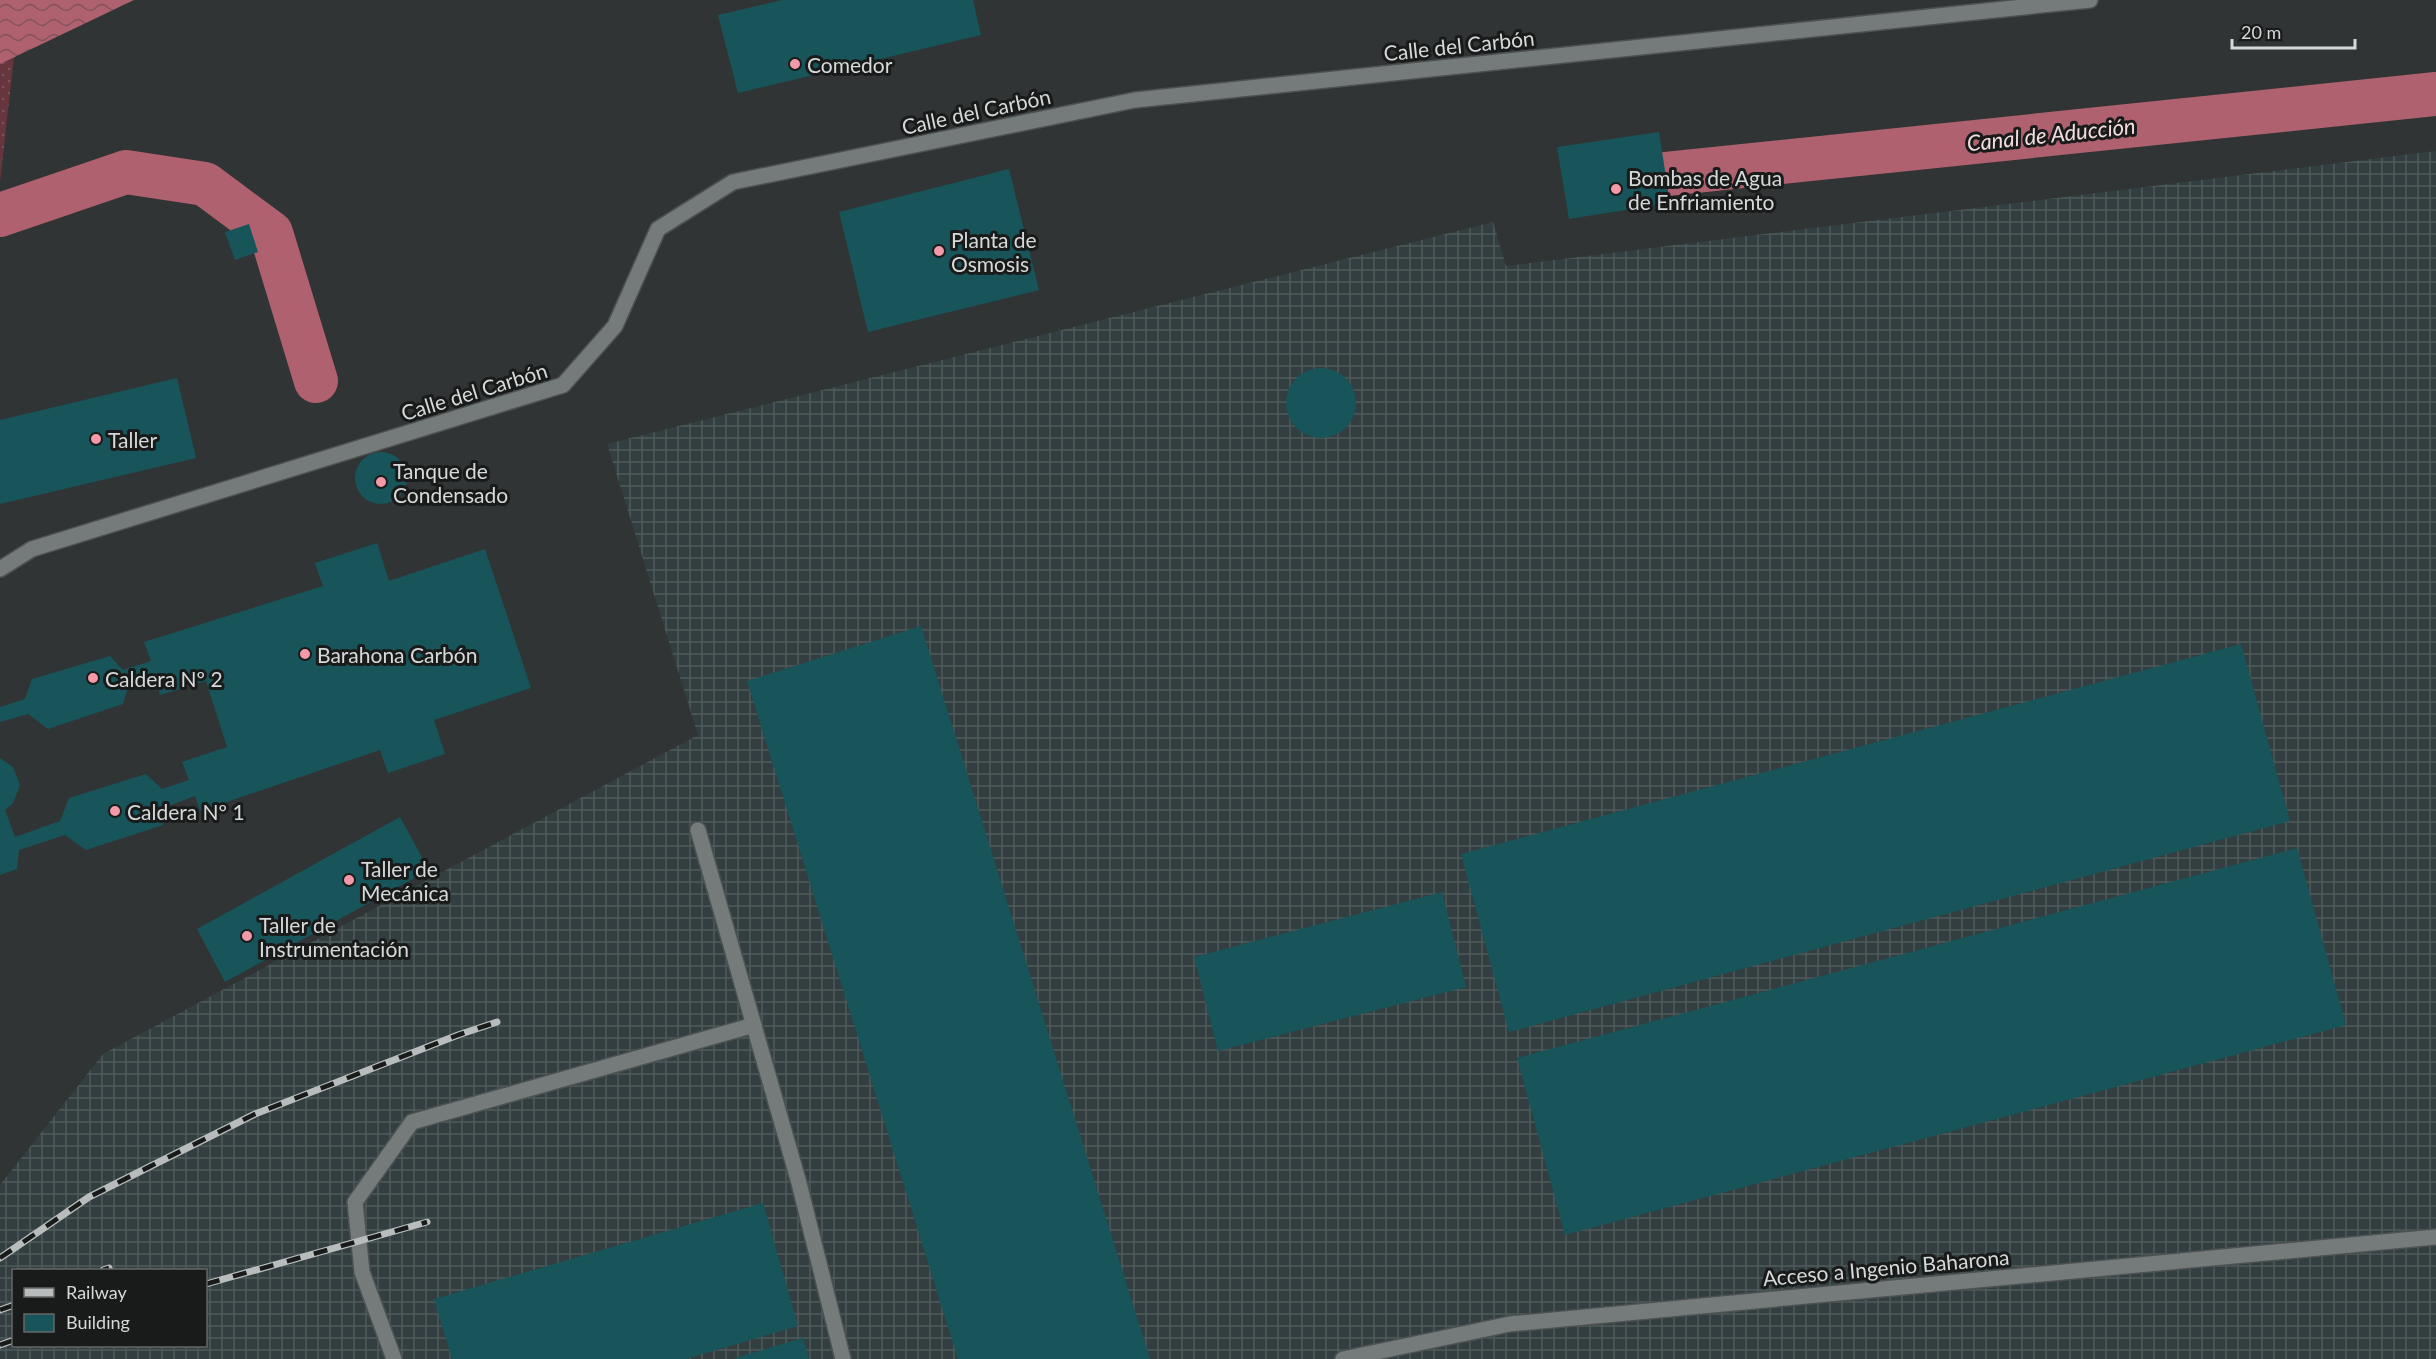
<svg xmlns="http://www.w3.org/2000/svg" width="2436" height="1359" font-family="Lato,sans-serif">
  <defs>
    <pattern id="industrial-grid" width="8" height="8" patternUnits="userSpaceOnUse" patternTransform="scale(1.5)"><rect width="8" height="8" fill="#323e3f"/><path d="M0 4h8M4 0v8" fill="none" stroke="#4f595a"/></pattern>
    <pattern id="park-dots" width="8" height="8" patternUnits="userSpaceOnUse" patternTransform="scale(1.5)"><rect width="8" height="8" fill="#66353e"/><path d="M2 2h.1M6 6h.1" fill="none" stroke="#7b5259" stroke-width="1.8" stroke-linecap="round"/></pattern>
    <pattern id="water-waves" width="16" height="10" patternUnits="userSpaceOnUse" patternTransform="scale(1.5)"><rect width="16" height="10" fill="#af616f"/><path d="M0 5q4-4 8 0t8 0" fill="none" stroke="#83545d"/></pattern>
  </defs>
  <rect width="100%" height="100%" fill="#303434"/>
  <path fill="url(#industrial-grid)" fill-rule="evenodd" d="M2436 151V1359H0V1185L103 1054 698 735 607 444 1493 222 1506 266ZM14 1270H206V1346H14Z"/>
  <polygon fill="url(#park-dots)" points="0,0 18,21 0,182"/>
  <polygon fill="url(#water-waves)" points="0,0 134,0 0,64"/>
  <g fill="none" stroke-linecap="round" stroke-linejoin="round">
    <g stroke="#af616f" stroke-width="44">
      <polyline points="1666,174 2436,94"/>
      <polyline points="0,215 126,172 205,184 271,233 316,381"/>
    </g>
  </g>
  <g fill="#18555b">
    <polygon points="782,0 973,0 981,35 738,93 718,15"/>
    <polygon points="1659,132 1670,203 1569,219 1557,147"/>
    <polygon points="1009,169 1039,290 868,332 839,212"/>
    <polygon points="249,224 258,252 235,260 225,232"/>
    <circle cx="1321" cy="403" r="35"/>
    <polygon points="177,378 196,458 0,504 0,420"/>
    <circle cx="381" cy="478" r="26"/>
    <polygon points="377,543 389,581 485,549 531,688 434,720 445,754 388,773 380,750 200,811 195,796 168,806 163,825 86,850 65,835 19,850 17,869 0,875 0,758 13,767 20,785 13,803 5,810 15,837 60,821 69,798 146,774 162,789 189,780 182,762 227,747 206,681 160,695 154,676 129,684 123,704 48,729 28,714 0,722 0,707 25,699 32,679 110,656 123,670 151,661 144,642 323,586 315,563"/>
    <polygon points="921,626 1150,1359 958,1359 747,681"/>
    <polygon points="2241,644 2290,821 1509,1032 1461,854"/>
    <polygon points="400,817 429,870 225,982 197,929"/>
    <polygon points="2297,848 2346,1025 1565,1235 1517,1058"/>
    <polygon points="1442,892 1466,987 1218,1051 1194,957"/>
    <polygon points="763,1203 798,1326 686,1359 452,1359 434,1299"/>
    <polygon points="803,1338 809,1359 735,1359 735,1358"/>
  </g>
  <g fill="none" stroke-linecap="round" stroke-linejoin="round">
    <defs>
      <g id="lane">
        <polyline points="0,569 32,549 563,385 615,326 658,229 733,182 1135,100 2090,0"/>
        <polyline points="698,830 799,1183 843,1359"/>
        <polyline points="394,1359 362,1272 355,1202 412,1122 754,1025"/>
        <polyline points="1343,1359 1510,1324 2436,1237"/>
      </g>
    </defs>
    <use href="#lane" stroke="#4d5151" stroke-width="18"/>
    <use href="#lane" stroke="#757a7a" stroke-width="15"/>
    <defs>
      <g id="rail">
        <polyline points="0,1258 89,1197 255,1114 458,1035 497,1022"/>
        <polyline points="103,1270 109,1268"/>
        <polyline points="206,1284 427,1222"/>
        <polyline points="0,1310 14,1305"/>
        <polyline points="0,1345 14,1340"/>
      </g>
    </defs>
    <use href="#rail" stroke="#b9bcbc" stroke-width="7"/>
    <use href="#rail" stroke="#191b1b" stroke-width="4.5" stroke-dasharray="14" stroke-linecap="butt"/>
  </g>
  <g fill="#f39aa8" stroke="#191b1b" stroke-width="2">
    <circle cx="795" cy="64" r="6"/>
    <circle cx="1616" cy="189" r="6"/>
    <circle cx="939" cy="251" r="6"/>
    <circle cx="96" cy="439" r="6"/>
    <circle cx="381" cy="482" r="6"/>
    <circle cx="305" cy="654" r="6"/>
    <circle cx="93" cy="678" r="6"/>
    <circle cx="115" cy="811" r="6"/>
    <circle cx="349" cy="880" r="6"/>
    <circle cx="247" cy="936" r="6"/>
  </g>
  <g text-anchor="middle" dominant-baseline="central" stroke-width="6" stroke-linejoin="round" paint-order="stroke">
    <g font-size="21" fill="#d6d9d9" stroke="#191b1b">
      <text transform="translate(1459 45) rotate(-6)">Calle del Carbón</text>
      <text transform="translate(976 111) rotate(-12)">Calle del Carbón</text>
      <text transform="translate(474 391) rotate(-17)">Calle del Carbón</text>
      <text transform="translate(1886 1267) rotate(-5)">Acceso a Ingenio Baharona</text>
    </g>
    <g font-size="21" fill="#d6d9d9" stroke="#191b1b" text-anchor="start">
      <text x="807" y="64">Comedor</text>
      <text x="1628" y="177">Bombas de Agua<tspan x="1628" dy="24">de Enfriamiento</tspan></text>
      <text x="951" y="239">Planta de<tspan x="951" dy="24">Osmosis</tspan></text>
      <text x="108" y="439">Taller</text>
      <text x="393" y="470">Tanque de<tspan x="393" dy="24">Condensado</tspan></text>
      <text x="317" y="654">Barahona Carbón</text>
      <text x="105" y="678">Caldera Nº 2</text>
      <text x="127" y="811">Caldera Nº 1</text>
      <text x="361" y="868">Taller de<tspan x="361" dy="24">Mecánica</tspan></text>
      <text x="259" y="924">Taller de<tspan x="259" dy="24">Instrumentación</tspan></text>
    </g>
    <g font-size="22" font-style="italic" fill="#f3dcde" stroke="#191b1b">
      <text transform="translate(2051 134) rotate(-6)">Canal de Aducción</text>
    </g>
  </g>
  <rect x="12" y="1269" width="195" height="78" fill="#191b1b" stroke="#656767" stroke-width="1.5"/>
  <rect x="24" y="1288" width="30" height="9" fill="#b9bcbc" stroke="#656767" stroke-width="1.5"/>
  <text x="66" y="1299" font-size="18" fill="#d6d9d9">Railway</text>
  <rect x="24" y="1314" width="30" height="18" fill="#18555b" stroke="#656767" stroke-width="1.5"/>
  <text x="66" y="1329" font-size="18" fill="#d6d9d9">Building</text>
  <path d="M2232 39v9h123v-9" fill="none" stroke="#d6d9d9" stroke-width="3"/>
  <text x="2241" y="39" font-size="18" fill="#d6d9d9" stroke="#191b1b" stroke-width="4.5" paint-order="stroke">20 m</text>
</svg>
